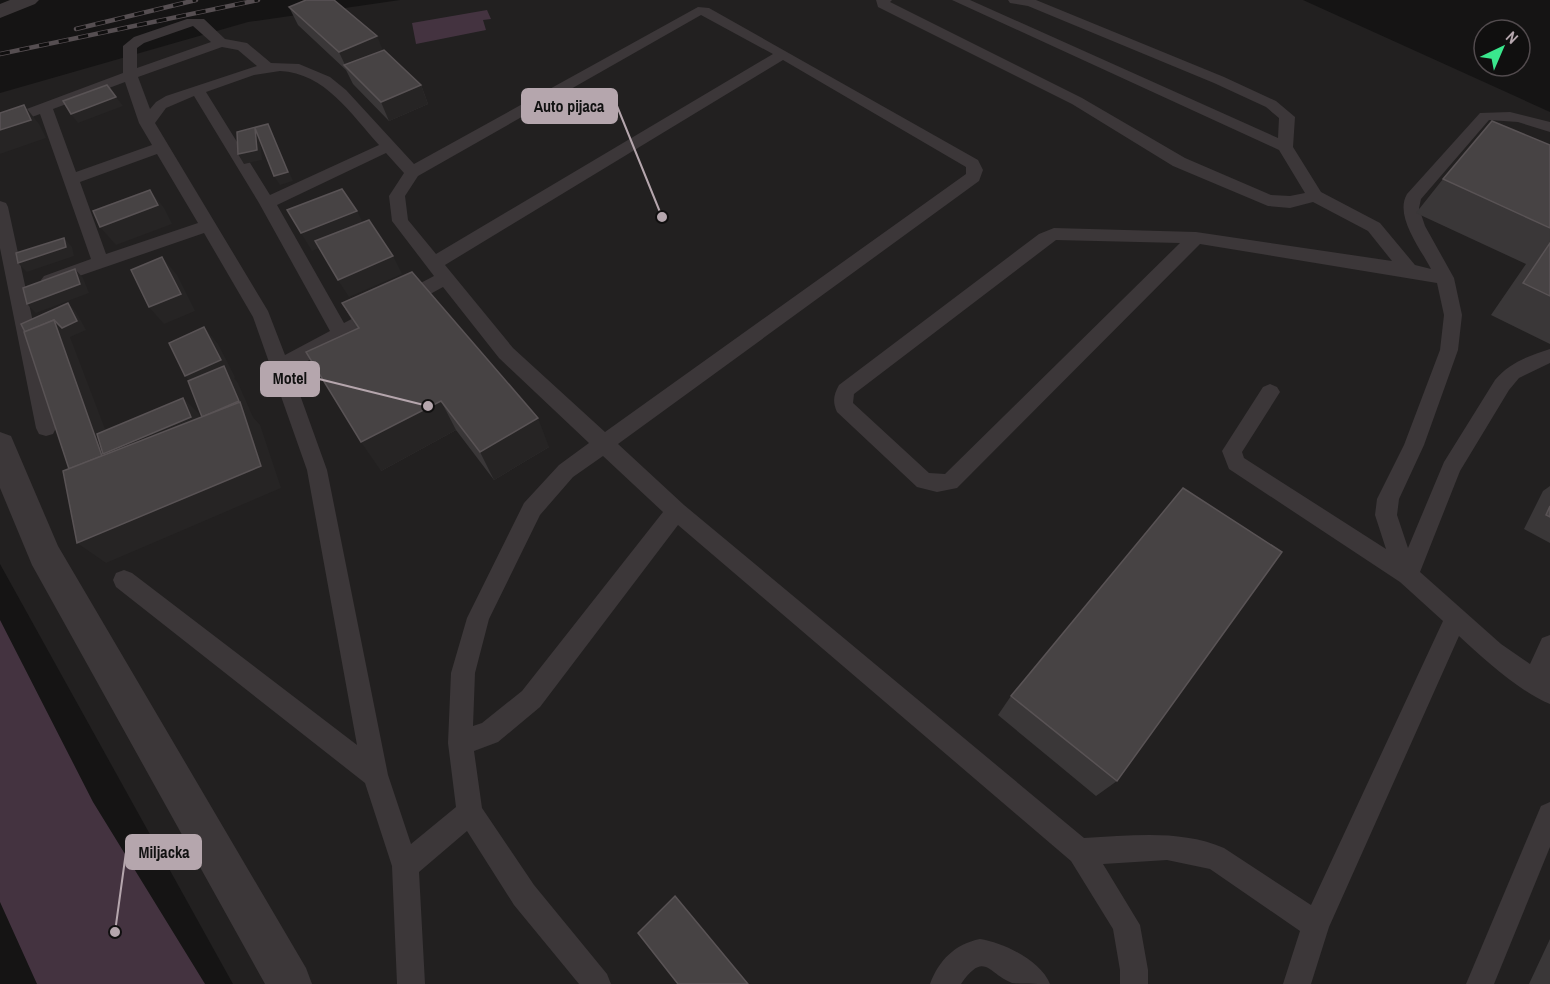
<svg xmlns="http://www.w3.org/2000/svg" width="1550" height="984" font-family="'Archivo Narrow',sans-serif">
  <rect width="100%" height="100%" fill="#151414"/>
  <polygon fill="#222020" points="400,0 1303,0 1550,112 1550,984 233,984 0,564 0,93 248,22"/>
  <g fill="#443340">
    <polygon points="487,10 491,19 483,20 486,30 416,44 412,23"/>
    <polygon points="0,620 93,802 205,984 37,984 0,902"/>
  </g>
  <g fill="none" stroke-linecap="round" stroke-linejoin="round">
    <g fill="#3c3739" fill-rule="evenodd">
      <path d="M876 0H892L890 2 1082 98 1185 158 1271 195 1290 196 1305 193 1279 150 952 0H970L1278 138 1279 118 1266 107 1214 83 1028 6 1010 3 1008 0H1036L1224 77 1276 101 1295 117 1293 147 1321 192 1380 223 1415 265 1431 269C1421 249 1394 216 1407 194L1480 113 1510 112 1550 122V132L1518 122 1489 120 1421 199 1419 208 1425 226 1454 278 1462 315 1458 350 1424 445 1399 499 1397 515 1408 548 1444 462 1495 380C1510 362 1529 356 1550 349V363L1519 378 1509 390 1460 471 1420 572 1501 644 1530 664 1542 638 1550 635V704C1520 692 1484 659 1459 636L1329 927 1311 984H1283L1300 931 1210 869 1167 860 1103 864 1140 925 1148 970V984H1120V970L1113 929 1071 861 678 525 540 707 498 742 474 751 482 808 534 885 607 974 611 984H579L514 905 467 831 419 872 425 984H397L392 866 365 783 116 587 113 580 116 573 124 570 132 573 357 745 307 470 253 317 204 233 56 284 50 286 44 284 41 280 44 276 91 259 40 114 0 129V119L123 73V46L134 37 187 19H204L225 39 247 43 271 63 299 64 330 77 346 90 414 164 698 7 709 8 978 160 983 170 979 181 618 444 684 505 1084 838C1132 836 1179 829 1224 848L1311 905 1443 621 1400 582 1229 469 1222 451 1263 387 1270 384 1277 387 1280 392 1242 452 1244 458 1386 549 1375 515 1377 499 1404 445 1440 350 1444 315 1437 283 1200 244 957 488 937 492 917 487 837 412C832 401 834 394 839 385L1039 234 1054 228 1196 232 1392 261 1368 231 1313 202 1290 208 1268 206 1173 166 1072 104 878 7ZM701 15 773 54 436 254 408 220 405 196 418 176ZM193 26 211 42 137 68V48L144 43ZM222 47 238 50 257 66 166 96 156 102 150 109 138 77ZM783 60 966 167V174L605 432 513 348 445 265ZM280 71C325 73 351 114 379 145L270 195 206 92 254 75ZM125 82 139 123 152 145 76 172 53 109ZM194 96 259 203 330 331 285 355 268 311 155 123 166 108ZM386 153 404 173 389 196 392 221 434 276 344 323 277 205ZM157 154 198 223 106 254 80 182ZM1056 240 1180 243 945 474 929 473 853 403 854 394ZM443 287 499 358 589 443 559 465 524 503 467 618 451 673 448 743 456 807 411 844 388 775 327 470 291 370ZM603 456 663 512 522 691 482 723 473 726 475 673 489 619 540 515 573 477Z"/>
      <polygon points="0,201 6,203 8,207 56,428 53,434 46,436 39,434 36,428 0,248"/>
      <polygon points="1550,802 1550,847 1494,984 1466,984 1541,806"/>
      <path d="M980 939C1005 943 1041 961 1050 984 1040 984 1021 984 1012 983 988 974 985 950 961 984H930C939 960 955 944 980 939Z"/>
    </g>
    <g fill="#3c3739" fill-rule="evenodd">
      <polygon points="10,0 39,0 35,4 0,18 0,4"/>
      <polygon points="0,432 11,436 58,546 306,968 312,984 265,984 32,565 0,488"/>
    </g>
    <defs>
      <g id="rail">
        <polyline points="76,29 196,0"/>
        <polyline points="0,54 258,0"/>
      </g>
    </defs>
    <use href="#rail" stroke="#554e51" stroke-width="4.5"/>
    <use href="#rail" stroke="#100f0f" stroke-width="3" stroke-dasharray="10" stroke-linecap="butt"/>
  </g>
  <g fill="#3a3738">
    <polygon points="289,7 383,50 421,85 428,104 389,121 353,84 346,70 298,25"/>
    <polygon points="1550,145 1550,344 1491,315 1526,264 1416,213 1443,179"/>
    <polygon points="342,303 549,447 494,480 456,430 381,471 357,329"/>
    <polygon points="1550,486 1550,543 1524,529 1543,491"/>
    <polygon points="1011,696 1117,781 1096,796 998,715"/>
    <polygon points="1550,939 1550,984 1529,984"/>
  </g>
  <g fill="#262424">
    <polygon points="377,36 385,55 346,67 339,52"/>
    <polygon points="421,85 428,104 389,121 381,102"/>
    <polygon points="116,97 123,106 78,123 71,114"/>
    <polygon points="24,105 39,124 46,138 0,154 0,130"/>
    <polygon points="268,124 273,134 293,181 280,185 274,176"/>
    <polygon points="255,128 260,138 262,160 244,164 238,154"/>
    <polygon points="150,190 164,208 172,224 116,245 100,227"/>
    <polygon points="357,211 366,229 312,251 301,233"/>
    <polygon points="64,238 72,247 74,256 27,272 18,263"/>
    <polygon points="393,256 402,274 349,297 338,280"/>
    <polygon points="162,257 177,275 195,311 164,324 149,307"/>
    <polygon points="75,269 83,278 89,293 36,313 27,304"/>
    <polygon points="68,303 76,312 86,330 70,337 113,450 183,398 199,414 206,433 91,493 54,320"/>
    <polygon points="204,327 218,344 235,377 234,378 238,383 253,417 260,425 281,488 106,563 77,543 261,466 200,393 185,376"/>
    <polygon points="441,401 456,430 381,471 361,442"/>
    <polygon points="538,418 549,447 494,480 480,452"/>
  </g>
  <g fill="#474344" stroke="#595355" stroke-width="1.5">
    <polygon points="306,0 334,0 377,36 339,52 289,7"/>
    <polygon points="384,50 421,85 381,102 344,65"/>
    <polygon points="107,85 116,97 71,114 63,101"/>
    <polygon points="24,105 31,120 0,130 0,113"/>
    <polygon points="1492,121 1550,145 1550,228 1443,179"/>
    <polygon points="268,124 288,172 274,176 255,128 257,150 238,154 237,132"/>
    <polygon points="342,189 357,211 301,233 287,210"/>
    <polygon points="150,190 158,205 100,227 93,211"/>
    <polygon points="369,220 393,256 338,280 315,241"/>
    <polygon points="64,238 66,247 18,263 16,253"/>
    <polygon points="1550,243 1550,296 1523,283"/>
    <polygon points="162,257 181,294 149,307 131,270"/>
    <polygon points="75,269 80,284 27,304 23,288"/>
    <polygon points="412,272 538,418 480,452 441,401 361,442 306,352 359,328 342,303"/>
    <polygon points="68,303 77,321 62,328 54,320 25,332 21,324"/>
    <polygon points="54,320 102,456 69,469 24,332"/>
    <polygon points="204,327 221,360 185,376 169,343"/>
    <polygon points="224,366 239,401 202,417 188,381"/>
    <polygon points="183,398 191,417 103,454 97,434"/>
    <polygon points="240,402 261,466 77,543 63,471"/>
    <polygon points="1183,488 1282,552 1117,781 1011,696"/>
    <polygon points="1550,506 1550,517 1546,515"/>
    <polygon points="675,896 748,984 678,984 638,933"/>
  </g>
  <path fill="none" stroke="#b5a6ad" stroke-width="2" d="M662 217L617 106M428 406L319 379M115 932L126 852"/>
  <g fill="#b5a6ad" stroke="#100f0f" stroke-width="2">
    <circle cx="662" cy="217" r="6"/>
    <circle cx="428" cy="406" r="6"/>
    <circle cx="115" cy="932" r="6"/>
  </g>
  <g fill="#b5a6ad" stroke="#b5a6ad" stroke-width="2">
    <rect x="522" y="89" width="95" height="34" rx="6"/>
    <rect x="261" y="362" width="58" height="34" rx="6"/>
    <rect x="126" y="835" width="75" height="34" rx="6"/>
  </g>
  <g font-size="16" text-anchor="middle" font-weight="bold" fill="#111">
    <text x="569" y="112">Auto pijaca</text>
    <text x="290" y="384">Motel</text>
    <text x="164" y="858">Miljacka</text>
  </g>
  <g transform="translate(1502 48) rotate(44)"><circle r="28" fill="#100f0f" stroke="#524b4e" stroke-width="1.5"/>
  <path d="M0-4.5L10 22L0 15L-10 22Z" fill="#3ae78d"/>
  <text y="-9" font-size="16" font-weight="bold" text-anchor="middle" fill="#b5a6ad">N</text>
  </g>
</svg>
